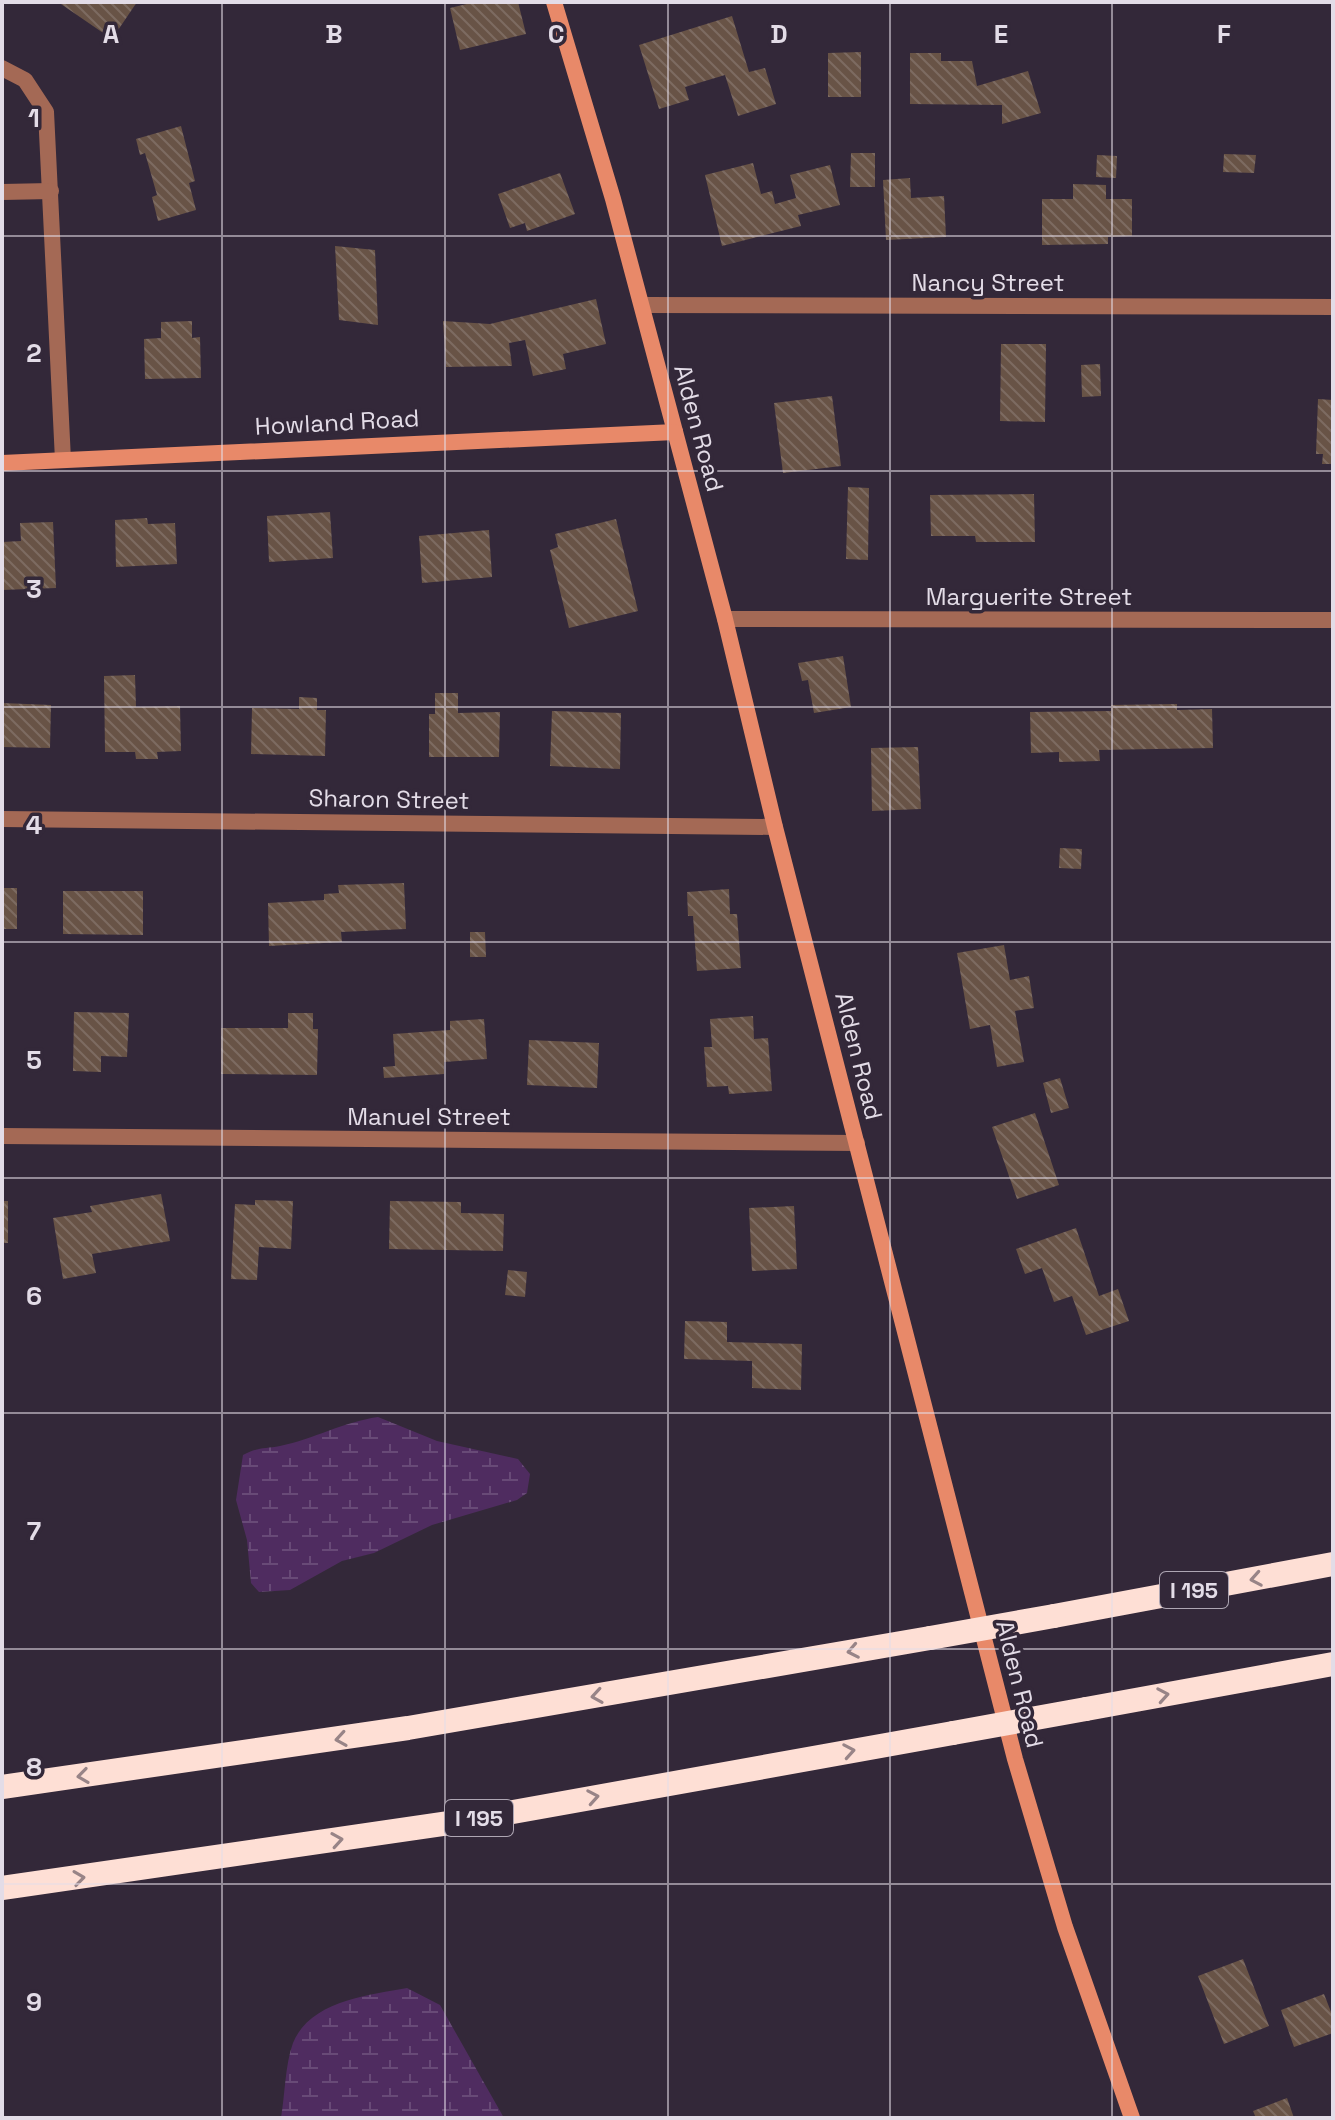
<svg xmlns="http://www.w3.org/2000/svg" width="1335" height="2120" font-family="'Space Grotesk',sans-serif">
  <defs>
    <pattern id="wetland-marsh" width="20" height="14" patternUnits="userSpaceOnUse" patternTransform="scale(2)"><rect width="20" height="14" fill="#4f2c60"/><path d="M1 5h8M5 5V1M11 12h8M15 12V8" fill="none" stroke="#684a77"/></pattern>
    <pattern id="building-back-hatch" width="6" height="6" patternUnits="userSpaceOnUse" patternTransform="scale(2)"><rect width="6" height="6" fill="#685346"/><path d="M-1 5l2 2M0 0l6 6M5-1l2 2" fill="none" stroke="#7d6b61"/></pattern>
  </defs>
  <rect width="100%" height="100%" fill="#332839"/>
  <g fill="url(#wetland-marsh)">
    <path d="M378 1417 437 1441 518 1459 530 1474 527 1493 517 1500 432 1525 374 1553 342 1561 290 1590 259 1592 251 1583 247 1540 236 1500 243 1455C257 1447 265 1449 280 1446 314 1439 343 1422 378 1417Z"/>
    <path d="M407 1988 440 2005 504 2118H281C285 2095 285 2065 293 2043 310 2001 368 1995 407 1988Z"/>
  </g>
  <g fill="url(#building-back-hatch)">
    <polygon points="58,2 137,2 112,39"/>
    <polygon points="475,2 518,2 526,34 460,50 450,8"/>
    <polygon points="732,16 749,72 765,68 776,104 738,116 725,75 685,87 689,100 659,109 639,45"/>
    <polygon points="861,52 861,97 828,97 828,53"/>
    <polygon points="910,53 941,53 941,61 972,61 977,86 1028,71 1041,113 1002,124 1002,105 910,104"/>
    <polygon points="181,126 195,181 189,183 196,210 158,221 152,197 157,195 145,153 140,155 136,139"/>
    <polygon points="851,153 875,153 875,187 850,187"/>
    <polygon points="1224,154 1256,155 1254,173 1223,172"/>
    <polygon points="1097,155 1117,156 1116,178 1096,177"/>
    <polygon points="753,163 761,194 772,191 775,204 796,198 790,175 830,165 840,205 798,215 801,226 722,246 705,175"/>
    <polygon points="560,173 575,214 527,231 525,223 510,228 498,194"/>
    <polygon points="910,178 911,198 944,196 946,237 886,240 883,180"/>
    <polygon points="1073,184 1106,185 1106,199 1132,199 1132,236 1108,237 1108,244 1042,245 1042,199 1073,199"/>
    <polygon points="335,246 375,250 378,325 339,320"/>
    <polygon points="596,299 606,344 563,354 566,369 533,376 525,340 509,343 512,366 446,367 443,321 490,324"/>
    <polygon points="192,321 192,338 200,337 201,378 145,379 144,339 161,338 161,322"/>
    <polygon points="1001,344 1046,344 1045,422 1000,421"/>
    <polygon points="1100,364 1101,396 1082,397 1081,365"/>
    <polygon points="832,396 841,466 783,473 774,403"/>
    <polygon points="1318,399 1333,400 1333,464 1322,464 1323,454 1316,454"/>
    <polygon points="848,487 869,488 868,560 846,559"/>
    <polygon points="1034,494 1035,542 976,542 975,536 931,536 930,495"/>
    <polygon points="330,512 333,558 269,562 267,516"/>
    <polygon points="147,518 148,524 175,523 177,564 116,567 115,520"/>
    <polygon points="616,519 638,611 569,628 550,550 558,547 555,534"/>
    <polygon points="53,522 56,588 2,590 2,542 21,541 20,523"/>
    <polygon points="489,530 492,577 422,583 419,536"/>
    <polygon points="843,656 851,707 814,713 808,680 802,681 798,663"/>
    <polygon points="135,675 136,707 180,706 181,751 157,752 158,759 136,759 135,752 105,752 104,676"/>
    <polygon points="435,693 458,693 458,713 500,712 499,757 429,757 429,714 435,714"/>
    <polygon points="299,697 317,698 317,710 326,710 325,756 251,754 252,708 299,709"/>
    <polygon points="2,703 51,705 50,748 2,747"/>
    <polygon points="1177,704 1177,710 1212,709 1213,748 1099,750 1100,761 1059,762 1059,752 1031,753 1030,712 1111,711 1111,705"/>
    <polygon points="552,711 621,713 620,769 550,766"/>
    <polygon points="918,747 921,809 872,811 871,748"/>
    <polygon points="1060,848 1082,849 1081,869 1059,868"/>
    <polygon points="404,883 406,929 341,932 342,942 269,946 268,903 324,900 324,894 339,893 338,885"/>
    <rect x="2" y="888" width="15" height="41"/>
    <polygon points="729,889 730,914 737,914 741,968 697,971 693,916 688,916 687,892"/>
    <polygon points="63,891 143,891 143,935 63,934"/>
    <polygon points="470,932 485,932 486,957 470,957"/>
    <polygon points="1004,945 1010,980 1029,976 1034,1008 1015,1011 1024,1062 997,1067 990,1025 970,1029 957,953"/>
    <polygon points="74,1012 129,1013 127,1057 101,1056 101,1072 73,1071"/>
    <polygon points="288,1013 313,1013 313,1029 318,1029 317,1075 221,1074 221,1028 288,1028"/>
    <polygon points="753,1016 754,1039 768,1038 772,1091 729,1094 728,1086 707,1087 704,1047 712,1047 710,1019"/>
    <polygon points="484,1019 487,1059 444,1062 444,1074 384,1078 383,1067 395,1066 393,1034 450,1030 450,1021"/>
    <polygon points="529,1040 599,1043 597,1088 527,1085"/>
    <polygon points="1060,1078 1069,1108 1051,1113 1043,1083"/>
    <polygon points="1035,1113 1059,1185 1017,1199 992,1127"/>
    <polygon points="161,1194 170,1241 92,1254 96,1273 63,1279 53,1218 92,1212 90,1206"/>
    <polygon points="255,1200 293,1201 291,1249 259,1247 257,1280 231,1279 235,1204 255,1205"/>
    <rect x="2" y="1201" width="6" height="42"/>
    <polygon points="390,1201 461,1202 461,1213 504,1214 503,1251 389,1249"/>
    <polygon points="794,1206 797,1269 752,1271 749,1208"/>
    <polygon points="1076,1228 1099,1296 1118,1289 1129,1321 1086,1335 1072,1296 1054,1302 1042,1268 1025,1274 1016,1249"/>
    <polygon points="508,1270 527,1272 525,1297 505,1295"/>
    <polygon points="685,1321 727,1322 727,1342 802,1344 801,1390 752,1388 752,1361 684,1359"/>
    <polygon points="1243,1959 1269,2026 1224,2044 1198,1976"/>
    <polygon points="1324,1994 1333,2017 1333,2033 1294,2047 1281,2010"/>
    <polygon points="1287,2098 1294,2118 1256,2118 1253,2111"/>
  </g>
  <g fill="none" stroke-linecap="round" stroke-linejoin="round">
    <g stroke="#a46955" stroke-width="16">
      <polyline points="2,68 25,80 46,112 63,460"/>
      <polyline points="2,192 51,191"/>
      <polyline points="642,305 1333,307"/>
      <polyline points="725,619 1333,620"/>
      <polyline points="2,819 775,827"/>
      <polyline points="2,1136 857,1143"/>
    </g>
    <g stroke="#e88969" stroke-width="16">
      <polyline points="554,2 613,199 725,619 775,827 1015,1759 1065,1927 1132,2118"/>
      <polyline points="2,463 675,432"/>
    </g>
    <g stroke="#fedfd5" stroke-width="24">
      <polyline points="1054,1616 1333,1564"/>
      <polyline points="1086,1709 1333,1664"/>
      <polyline points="2,1787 408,1728 930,1638"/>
      <polyline points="2,1888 463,1821 953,1733"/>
    </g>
    <g stroke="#fedfd5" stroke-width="24">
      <polyline points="930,1638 1054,1616"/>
      <polyline points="953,1733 1086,1709"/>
    </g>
  </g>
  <defs><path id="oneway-chevron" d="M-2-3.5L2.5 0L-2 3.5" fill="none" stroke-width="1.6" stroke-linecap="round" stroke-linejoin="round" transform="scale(2)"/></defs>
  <g stroke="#988487">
    <use href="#oneway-chevron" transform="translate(1256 1579) rotate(170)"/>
    <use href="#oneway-chevron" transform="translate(853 1651) rotate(169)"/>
    <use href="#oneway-chevron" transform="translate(1163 1695) rotate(-10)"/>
    <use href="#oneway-chevron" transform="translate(597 1696) rotate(171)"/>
    <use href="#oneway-chevron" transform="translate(341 1739) rotate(171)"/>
    <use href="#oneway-chevron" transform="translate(849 1751) rotate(-10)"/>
    <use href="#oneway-chevron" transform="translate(83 1776) rotate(172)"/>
    <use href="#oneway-chevron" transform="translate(593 1797) rotate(-10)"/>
    <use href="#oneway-chevron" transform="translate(337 1840) rotate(-9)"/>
    <use href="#oneway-chevron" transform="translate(79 1878) rotate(-8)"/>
  </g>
  <path fill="none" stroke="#e3dce7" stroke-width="2" stroke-opacity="0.55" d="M222 2V2118M445 2V2118M668 2V2118M890 2V2118M1112 2V2118M2 236H1333M2 471H1333M2 707H1333M2 942H1333M2 1178H1333M2 1413H1333M2 1649H1333M2 1884H1333"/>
  <g text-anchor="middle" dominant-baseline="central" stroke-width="7" stroke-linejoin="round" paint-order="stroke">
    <g fill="#332839" stroke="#aea6b3" stroke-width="2">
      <rect x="1160" y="1572" width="68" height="36" rx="6"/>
      <rect x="445" y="1800" width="68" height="36" rx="6"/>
    </g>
    <g font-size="22" font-weight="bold" fill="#e3dce7">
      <text x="1194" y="1590">I 195</text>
      <text x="479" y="1818">I 195</text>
    </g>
    <g font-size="24" fill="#e3dce7" stroke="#332839">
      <text x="988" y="282">Nancy Street</text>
      <text transform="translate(337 422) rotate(-3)">Howland Road</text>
      <text transform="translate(699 428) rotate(75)">Alden Road</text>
      <text x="1029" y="596">Marguerite Street</text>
      <text transform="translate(389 799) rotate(1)">Sharon Street</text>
      <text transform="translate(859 1056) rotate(76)">Alden Road</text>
      <text x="429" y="1116">Manuel Street</text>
      <text transform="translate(1020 1684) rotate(76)">Alden Road</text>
    </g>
  </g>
  <g font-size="26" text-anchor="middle" font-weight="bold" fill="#e3dce7" stroke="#332839" stroke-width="7" stroke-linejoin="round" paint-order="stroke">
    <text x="111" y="43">A</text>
    <text x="334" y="43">B</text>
    <text x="556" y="43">C</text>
    <text x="779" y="43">D</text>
    <text x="1001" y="43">E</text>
    <text x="1224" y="43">F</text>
    <text x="34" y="127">1</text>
    <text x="34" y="362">2</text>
    <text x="34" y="598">3</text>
    <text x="34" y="834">4</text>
    <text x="34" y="1069">5</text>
    <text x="34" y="1305">6</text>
    <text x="34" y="1540">7</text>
    <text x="34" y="1776">8</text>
    <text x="34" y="2011">9</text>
  </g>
  <rect width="1335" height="2120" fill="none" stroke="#e3dce7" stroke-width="8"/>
</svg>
